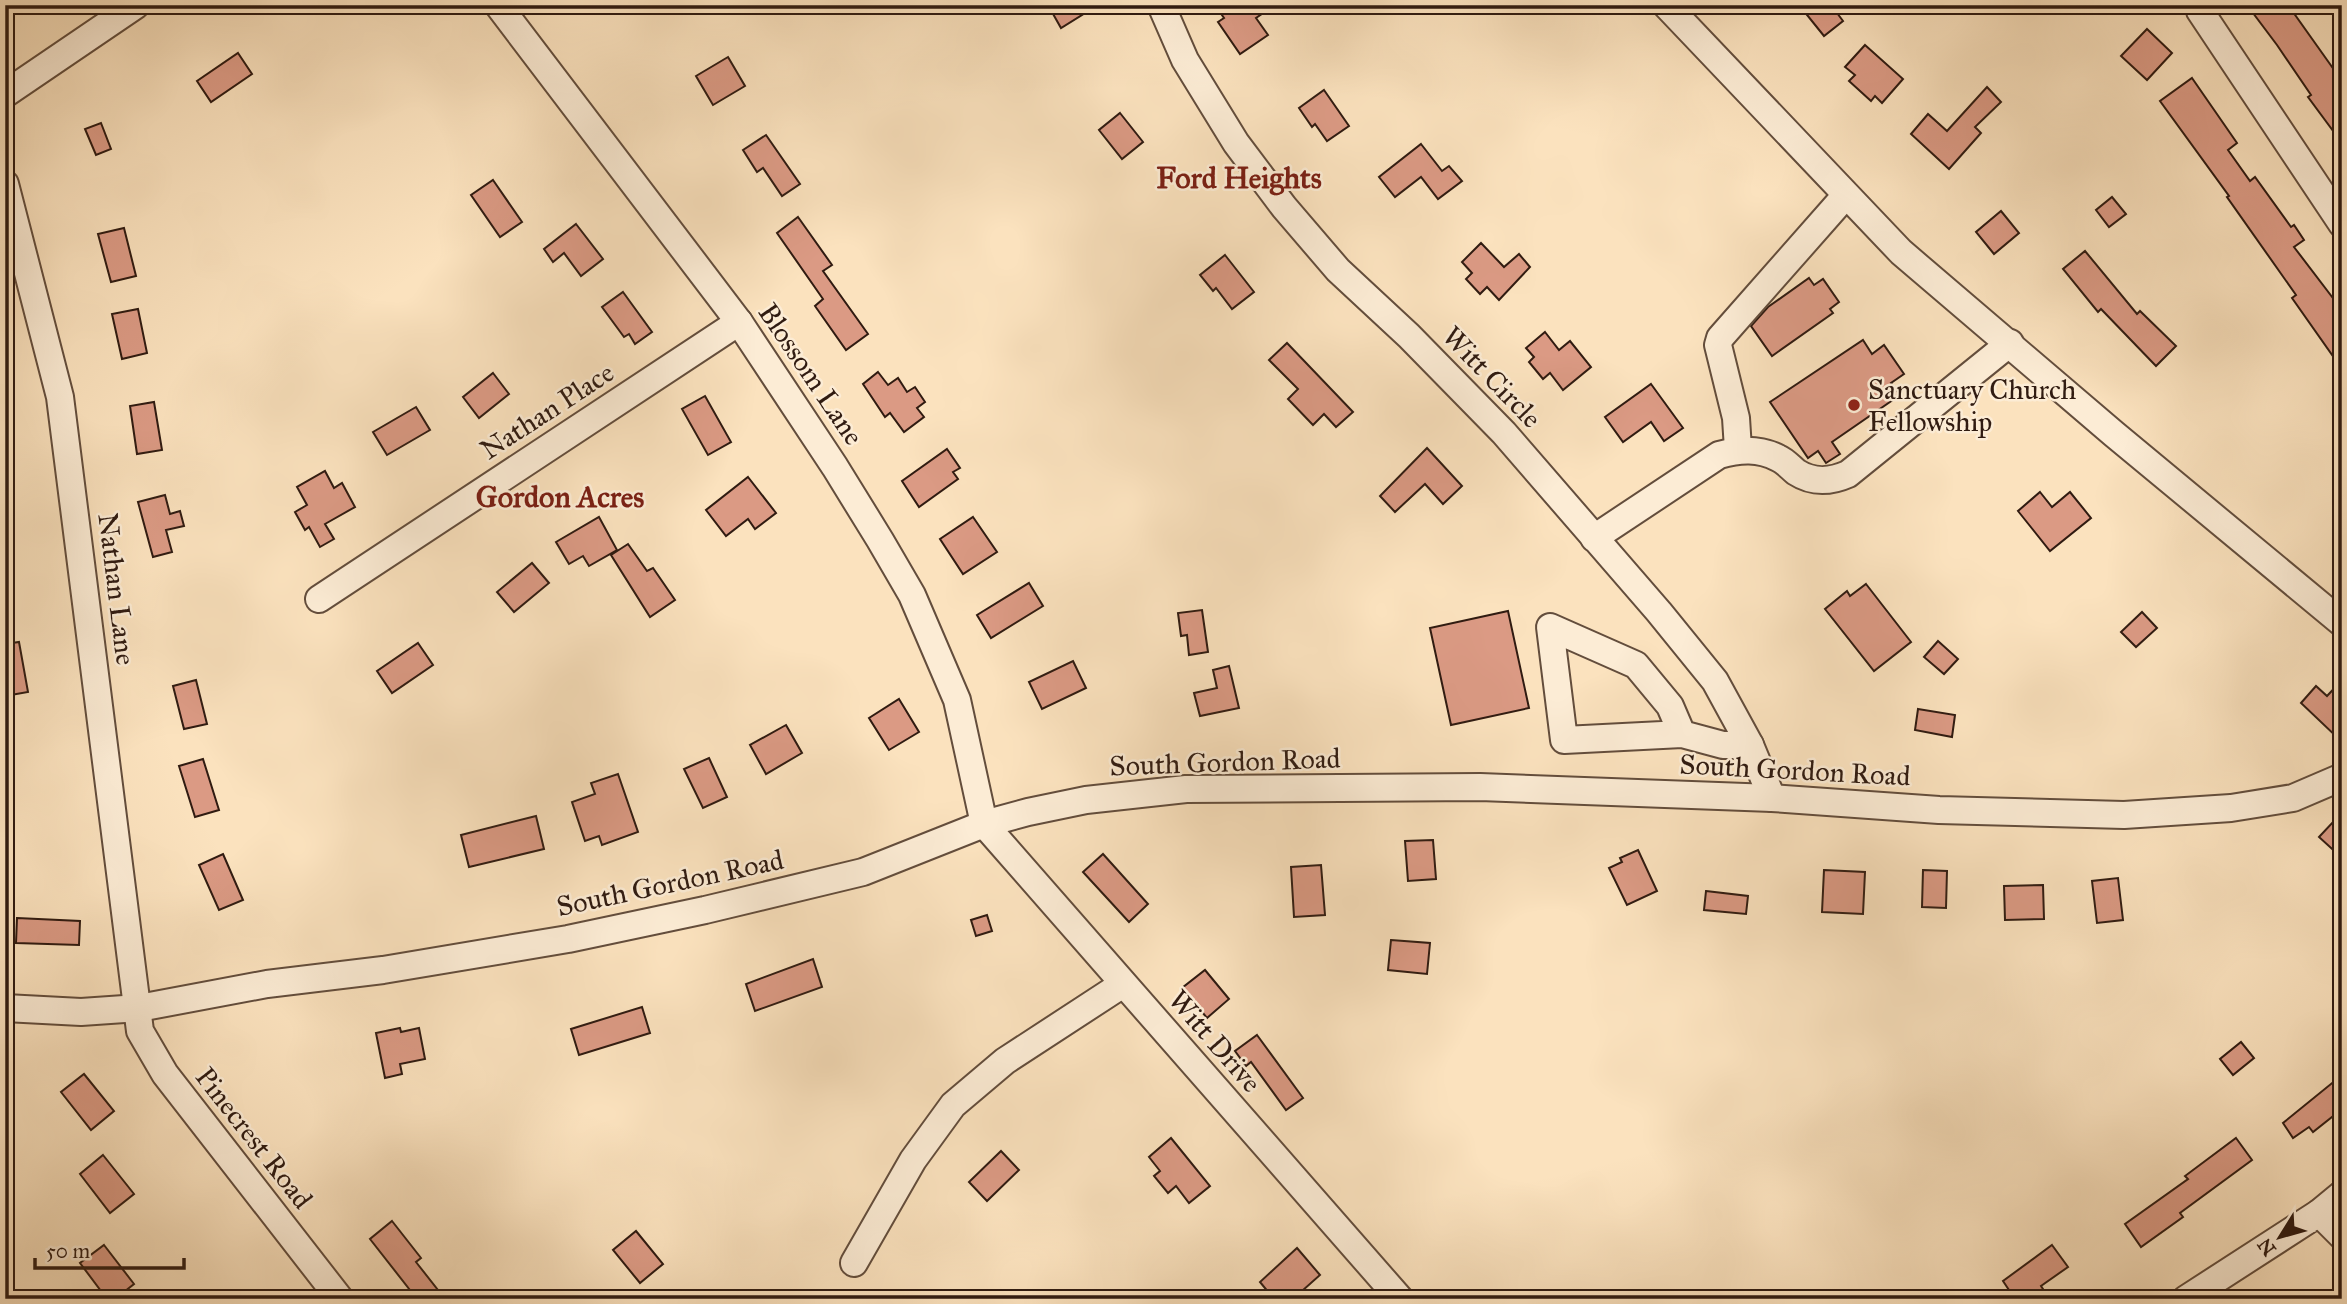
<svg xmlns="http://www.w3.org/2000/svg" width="2347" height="1304" font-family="'IM FELL Great Primer',serif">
  <rect width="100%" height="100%" fill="#fbe2be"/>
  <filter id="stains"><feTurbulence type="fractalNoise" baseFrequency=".00286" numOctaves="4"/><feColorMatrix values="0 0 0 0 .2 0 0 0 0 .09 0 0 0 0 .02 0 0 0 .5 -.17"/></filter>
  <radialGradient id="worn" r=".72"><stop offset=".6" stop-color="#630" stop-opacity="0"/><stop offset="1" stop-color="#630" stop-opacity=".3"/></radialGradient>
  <g fill="#db9a84" stroke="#301b11" stroke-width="2">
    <polygon points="1048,5 1098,5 1061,28"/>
    <polygon points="1215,5 1275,5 1256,18 1268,35 1240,54 1218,22 1224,18"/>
    <polygon points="1799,5 1831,5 1843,21 1824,36"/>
    <polygon points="2247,5 2288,5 2342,81 2342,143 2308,97 2311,95 2277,45"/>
    <polygon points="2147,29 2172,53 2147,80 2121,56"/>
    <polygon points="1865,45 1903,79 1882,103 1875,96 1871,101 1849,81 1855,75 1845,67"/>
    <polygon points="238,53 252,74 211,102 197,81"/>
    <polygon points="728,57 745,86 713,105 696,76"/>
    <polygon points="2192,78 2237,143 2228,150 2250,181 2255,177 2291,227 2294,225 2304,240 2294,247 2342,310 2342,369 2292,298 2296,295 2227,197 2229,196 2160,101"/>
    <polygon points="1987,87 2001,102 1975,127 1981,133 1949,169 1911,134 1928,114 1947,131"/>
    <polygon points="1324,90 1349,126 1327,141 1315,124 1312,127 1299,108"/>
    <polygon points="1120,113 1143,142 1122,159 1099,130"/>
    <polygon points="101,123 111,149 96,155 85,129"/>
    <polygon points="766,135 800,184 782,196 763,168 757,172 743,150"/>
    <polygon points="1421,144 1442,171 1449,166 1462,181 1438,199 1421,177 1395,197 1379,177"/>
    <polygon points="493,180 522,222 500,237 471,195"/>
    <polygon points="2112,197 2126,214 2109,227 2096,210"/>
    <polygon points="2001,211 2019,233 1994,254 1976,232"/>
    <polygon points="798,217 832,265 823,271 868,334 846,350 815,306 823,299 777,233"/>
    <polygon points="576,224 603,259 581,276 564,253 553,262 544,249"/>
    <polygon points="124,228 136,276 111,282 98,234"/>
    <polygon points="1481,243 1504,267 1519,254 1530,267 1499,300 1487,287 1480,294 1466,279 1472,273 1462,262"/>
    <polygon points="2085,251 2137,314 2140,311 2176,346 2156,366 2101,309 2098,312 2063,269"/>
    <polygon points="1225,255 1254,292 1232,309 1216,288 1213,291 1200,275"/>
    <polygon points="1809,278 1814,285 1823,279 1839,302 1830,309 1833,313 1772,356 1751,326 1768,307"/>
    <polygon points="623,292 652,332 635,344 629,334 624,337 602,307"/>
    <polygon points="138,309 147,353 122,359 112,314"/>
    <polygon points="1545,332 1559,350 1570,341 1591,367 1563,390 1550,373 1543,379 1529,362 1534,357 1526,348"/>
    <polygon points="1863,340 1872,354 1884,345 1904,374 1891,383 1900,395 1832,442 1840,454 1826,463 1818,451 1808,458 1770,402"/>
    <polygon points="1287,343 1353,412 1336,427 1324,414 1313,425 1288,399 1298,389 1269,360"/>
    <polygon points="878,372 888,385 898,378 907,392 915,387 925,402 917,408 924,417 904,432 890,413 885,417 863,384"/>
    <polygon points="493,373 509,394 479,418 463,397"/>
    <polygon points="1651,384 1683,428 1664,441 1651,422 1623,442 1605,417"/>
    <polygon points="705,396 731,442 708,455 682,409"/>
    <polygon points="154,402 162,450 137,454 130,406"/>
    <polygon points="416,407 430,430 387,455 373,432"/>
    <polygon points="1427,448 1462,486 1443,504 1425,484 1395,512 1380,496"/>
    <polygon points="947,449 960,468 953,472 958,479 919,507 902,481"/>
    <polygon points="325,471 334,488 342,483 355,507 325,524 334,539 320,547 309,527 305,530 295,512 307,505 297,487"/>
    <polygon points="748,477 776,513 755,529 748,519 726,536 706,510"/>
    <polygon points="2040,492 2052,507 2070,492 2091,518 2050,551 2018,511"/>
    <polygon points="165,495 170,514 180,511 184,526 166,530 172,552 153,557 138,502"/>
    <polygon points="599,517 617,550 589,566 583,556 569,564 556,542"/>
    <polygon points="973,517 997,552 963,574 940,539"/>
    <polygon points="628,544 647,571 653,568 675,600 650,617 611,555"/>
    <polygon points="532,563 549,583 514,612 497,592"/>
    <polygon points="1029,583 1043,606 991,638 977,615"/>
    <polygon points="1866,584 1911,642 1874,671 1825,609 1847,591 1850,596"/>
    <polygon points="1202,610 1208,652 1189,655 1187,635 1181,636 1178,613"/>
    <polygon points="1508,611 1529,708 1451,725 1430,628"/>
    <polygon points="2142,612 2157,628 2136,647 2121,632"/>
    <polygon points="1938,641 1958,659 1944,674 1924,657"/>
    <polygon points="19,642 28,692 5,696 5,644"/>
    <polygon points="418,643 433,665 392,693 377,671"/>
    <polygon points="1073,661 1086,688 1042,709 1029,682"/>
    <polygon points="1229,666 1239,708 1200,716 1194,693 1217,688 1213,670"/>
    <polygon points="196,680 207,724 184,729 173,686"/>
    <polygon points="2342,680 2342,742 2301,703 2316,686 2327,696"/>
    <polygon points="899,699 919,732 889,750 869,718"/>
    <polygon points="1918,709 1955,715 1952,737 1915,730"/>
    <polygon points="786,725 802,753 766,774 750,745"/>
    <polygon points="709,758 727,797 703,808 684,769"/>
    <polygon points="203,759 219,810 195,817 179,766"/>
    <polygon points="618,774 638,832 602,845 599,836 585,841 572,802 595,794 591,783"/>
    <polygon points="536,816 544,849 469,867 461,835"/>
    <polygon points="2333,822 2342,829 2342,858 2319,837"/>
    <polygon points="1433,840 1436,879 1408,881 1405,841"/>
    <polygon points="1638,850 1657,891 1627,905 1609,868 1622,862 1620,858"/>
    <polygon points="223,854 243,900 219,910 199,865"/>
    <polygon points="1103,854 1148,904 1129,922 1083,872"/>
    <polygon points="1321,865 1325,915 1294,917 1291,867"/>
    <polygon points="1824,870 1865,872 1863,914 1822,912"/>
    <polygon points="1923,870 1947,871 1946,908 1922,907"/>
    <polygon points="2118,878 2123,920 2097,923 2092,881"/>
    <polygon points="2043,885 2044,919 2005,920 2004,886"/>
    <polygon points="1706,891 1748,896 1746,914 1704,910"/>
    <polygon points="987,915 992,931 976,936 971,920"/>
    <polygon points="17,918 80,921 79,945 16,943"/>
    <polygon points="1391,940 1430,943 1427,974 1388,970"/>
    <polygon points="813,959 822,987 755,1011 746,984"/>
    <polygon points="1205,970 1229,999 1207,1018 1182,988"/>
    <polygon points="642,1007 650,1033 579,1055 571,1029"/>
    <polygon points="400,1028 401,1032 419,1028 425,1059 400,1064 402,1074 385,1078 376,1033"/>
    <polygon points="1257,1035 1303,1098 1286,1110 1251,1062 1246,1066 1235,1051"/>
    <polygon points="2241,1042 2254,1058 2233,1075 2220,1059"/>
    <polygon points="84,1074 114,1111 91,1130 61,1092"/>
    <polygon points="2342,1075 2342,1109 2313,1132 2309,1127 2293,1138 2283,1123"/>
    <polygon points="1171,1138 1210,1186 1189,1203 1176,1186 1168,1193 1154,1176 1160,1171 1149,1157"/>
    <polygon points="2236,1138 2252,1160 2180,1213 2183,1217 2141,1247 2125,1224 2188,1179 2185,1176"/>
    <polygon points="1001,1151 1019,1170 987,1201 969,1182"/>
    <polygon points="103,1155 134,1194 110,1213 80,1174"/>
    <polygon points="392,1221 421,1258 416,1262 445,1299 417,1299 370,1239"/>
    <polygon points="636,1231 663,1264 640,1283 613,1250"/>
    <polygon points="104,1245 134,1284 115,1299 107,1299 80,1263"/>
    <polygon points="2052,1245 2068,1267 2041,1286 2043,1289 2030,1299 2015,1299 2003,1281"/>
    <polygon points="1297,1248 1320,1275 1293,1299 1274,1299 1260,1282"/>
  </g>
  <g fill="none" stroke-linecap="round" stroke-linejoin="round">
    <defs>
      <g id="minor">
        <polyline points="498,5 739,322 835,467 880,540 912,595 957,700 984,824 1400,1299"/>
        <polyline points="1161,5 1185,60 1236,143 1284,207 1338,270 1409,336 1504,433 1659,612 1715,681 1750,745 1772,798"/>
        <polyline points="1666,5 1901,252 2114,434 2342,623"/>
        <polyline points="2199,5 2200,11 2342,224"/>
        <polyline points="5,94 136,5"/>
        <polyline points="5,184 60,397 140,1031 165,1074 340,1299"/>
        <polyline points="1738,449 1736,418 1718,345 1720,338 1846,195"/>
        <path d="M1594 538 1719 455C1740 449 1759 448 1778 458 1785 461 1790 467 1796 472 1813 483 1830 482 1848 474L2010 343"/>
        <polyline points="319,599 739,322"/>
        <polyline points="1682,734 1670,706 1636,665 1550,627 1564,740 1682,734 1723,745 1750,745"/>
        <polyline points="5,1008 81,1012 139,1008 267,984 383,970 568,939 705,910 863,872 984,824 1028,812 1086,800 1186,789 1480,787 1772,798 1939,810 2124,815 2231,808 2293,798 2342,777"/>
        <polyline points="2319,1213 2342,1236"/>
        <polyline points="854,1263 913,1160 953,1105 1005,1061 1123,984"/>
        <polyline points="2186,1299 2319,1213 2342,1194"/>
      </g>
    </defs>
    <use href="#minor" stroke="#634d3c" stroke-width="30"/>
    <use href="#minor" stroke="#fcecd5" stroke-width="26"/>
  </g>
  <circle fill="#8f2418" stroke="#fcecd5" stroke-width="2.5" cx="1854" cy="405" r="7"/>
  <g text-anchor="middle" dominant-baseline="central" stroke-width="5" stroke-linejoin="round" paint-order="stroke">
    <g font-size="28" fill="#301b11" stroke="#fcecd5">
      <text transform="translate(811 374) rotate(56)">Blossom Lane</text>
      <text transform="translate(1492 377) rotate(46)">Witt Circle</text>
      <text transform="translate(547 411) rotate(-33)">Nathan Place</text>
      <text transform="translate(117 589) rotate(83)">Nathan Lane</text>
      <text transform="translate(1225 762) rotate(-2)">South Gordon Road</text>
      <text transform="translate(1795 770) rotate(3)">South Gordon Road</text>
      <text transform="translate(670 883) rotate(-12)">South Gordon Road</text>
      <text transform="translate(1215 1041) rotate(49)">Witt Drive</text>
      <text transform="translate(254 1138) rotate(52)">Pinecrest Road</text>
    </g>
    <g font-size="28" fill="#301b11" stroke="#fcecd5" text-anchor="start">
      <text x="1868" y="389">Sanctuary Church<tspan x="1868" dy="32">Fellowship</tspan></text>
    </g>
    <g font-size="30" font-weight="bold" fill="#7a1f14" stroke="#fcecd5">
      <text x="1239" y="178">Ford Heights</text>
      <text x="560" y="497">Gordon Acres</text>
    </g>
  </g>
  <rect width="2347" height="1304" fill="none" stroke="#fbe2be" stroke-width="28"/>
  <rect x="7" y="7" width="2333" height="1290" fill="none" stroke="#301b11" stroke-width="3.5"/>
  <rect x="14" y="14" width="2319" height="1276" fill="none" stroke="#301b11" stroke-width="2"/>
  <g transform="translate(2280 1237) rotate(233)" stroke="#fcecd5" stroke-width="5" paint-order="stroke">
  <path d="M0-5L12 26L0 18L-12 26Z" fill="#301b11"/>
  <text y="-10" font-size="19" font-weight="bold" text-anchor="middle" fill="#301b11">N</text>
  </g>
  <path d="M35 1258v10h149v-10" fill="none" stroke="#301b11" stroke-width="3.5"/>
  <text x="46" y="1258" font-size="21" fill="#301b11" stroke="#fcecd5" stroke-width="5" paint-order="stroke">50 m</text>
  <rect width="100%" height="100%" filter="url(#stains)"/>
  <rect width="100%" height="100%" fill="url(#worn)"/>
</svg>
